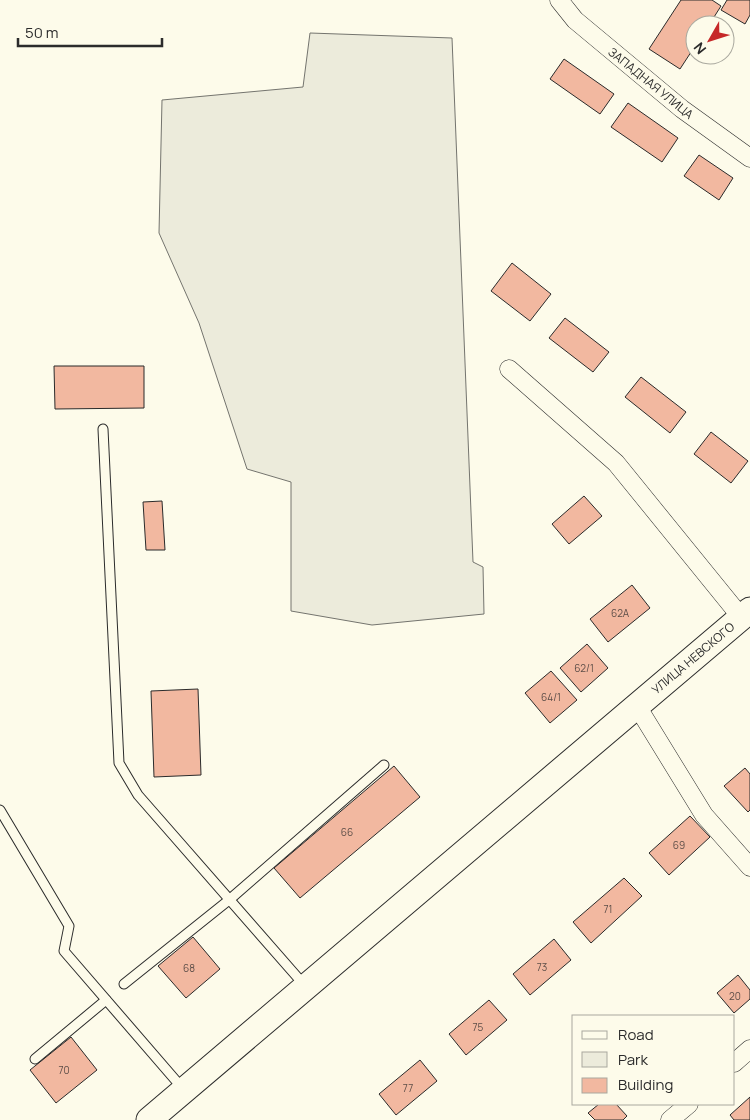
<svg xmlns="http://www.w3.org/2000/svg" width="750" height="1120" font-family="Manrope,sans-serif">
  <rect width="100%" height="100%" fill="#fdfbea"/>
  <polygon fill="#ecebdb" stroke="#74746e" points="310,33 452,38 473,562 483,567 484,614 372,625 291,611 291,482 247,469 199,323 159,233 162,100 303,87"/>
  <g fill="#f2b8a0" stroke="#2b2b2b">
    <polygon points="681,0 712,0 721,6 709,25 695,25 695,46 680,69 649,49"/>
    <polygon points="727,0 750,0 750,15 745,24 721,10"/>
    <polygon points="564,59 614,94 600,114 550,79"/>
    <polygon points="628,103 678,138 662,162 611,127"/>
    <polygon points="699,155 733,178 719,200 684,176"/>
    <polygon points="512,263 551,294 530,321 491,291"/>
    <polygon points="565,318 609,352 593,372 549,338"/>
    <polygon points="54,366 144,366 144,408 55,409"/>
    <polygon points="641,377 686,412 670,433 625,397"/>
    <polygon points="711,432 748,461 731,483 694,454"/>
    <polygon points="584,496 602,516 569,544 552,524"/>
    <polygon points="162,501 165,550 146,550 143,502"/>
    <polygon points="632,585 650,608 608,642 590,619"/>
    <polygon points="587,644 608,668 581,692 560,668"/>
    <polygon points="551,671 577,700 550,723 525,693"/>
    <polygon points="198,689 201,775 154,777 151,691"/>
    <polygon points="394,766 420,797 300,898 274,868"/>
    <polygon points="745,768 750,774 750,810 748,812 724,786"/>
    <polygon points="690,816 710,837 669,875 649,853"/>
    <polygon points="624,878 642,896 591,943 573,922"/>
    <polygon points="193,937 220,969 186,998 158,966"/>
    <polygon points="554,939 571,960 530,995 513,974"/>
    <polygon points="738,975 750,990 750,999 734,1013 717,993"/>
    <polygon points="489,1000 507,1020 466,1055 449,1034"/>
    <polygon points="71,1037 97,1070 56,1103 30,1070"/>
    <polygon points="420,1060 437,1081 396,1115 379,1094"/>
    <polygon points="750,1097 750,1120 734,1120 730,1115"/>
    <polygon points="599,1104 616,1104 627,1116 623,1120 595,1120 588,1113"/>
  </g>
  <g fill="none" stroke-linecap="round" stroke-linejoin="round">
    <defs>
      <g id="service">
        <polyline points="103,429 119,763 138,795 306,987"/>
        <polyline points="0,810 69,926 64,951 184,1090"/>
        <polyline points="124,984 229,900 384,765"/>
        <polyline points="35,1059 106,1000"/>
      </g>
      <g id="minor">
        <polyline points="559,0 575,20 682,109 750,158"/>
        <polyline points="509,369 616,463 741,617"/>
        <polyline points="637,706 704,815 750,867"/>
        <polyline points="734,1063 750,1049"/>
        <polyline points="670,1120 689,1104"/>
      </g>
      <polyline id="secondary" points="149,1120 750,610"/>
    </defs>
    <use href="#service" stroke="#2b2b2b" stroke-width="11"/>
    <use href="#minor" stroke="#2b2b2b" stroke-width="19"/>
    <use href="#secondary" stroke="#2b2b2b" stroke-width="27"/>
    <use href="#service" stroke="#fdfbea" stroke-width="9"/>
    <use href="#minor" stroke="#fdfbea" stroke-width="18"/>
    <use href="#secondary" stroke="#fdfbea" stroke-width="25"/>
  </g>
  <g text-anchor="middle" dominant-baseline="central" stroke-width="4" stroke-linejoin="round" paint-order="stroke">
    <g font-size="10" fill="#5d4e48">
      <text x="620" y="613">62А</text>
      <text x="584" y="668">62/1</text>
      <text x="551" y="697">64/1</text>
      <text x="347" y="832">66</text>
      <text x="679" y="845">69</text>
      <text x="608" y="909">71</text>
      <text x="542" y="967">73</text>
      <text x="189" y="968">68</text>
      <text x="735" y="996">20</text>
      <text x="478" y="1027">75</text>
      <text x="64" y="1070">70</text>
      <text x="408" y="1088">77</text>
    </g>
    <g font-size="12" fill="#2b2b2b" stroke="#fdfbea">
      <text transform="translate(651 83) rotate(39)">ЗАПАДНАЯ УЛИЦА</text>
      <text transform="translate(693 658) rotate(-40)">УЛИЦА НЕВСКОГО</text>
    </g>
  </g>
  <rect x="572" y="1015" width="162" height="90" fill="#fdfbea" stroke="#a9a89e"/>
  <rect x="582" y="1031" width="25" height="8" fill="#fdfbea" stroke="#a9a89e"/>
  <text x="618" y="1040" font-size="15" fill="#2b2b2b">Road</text>
  <rect x="582" y="1052" width="25" height="15" fill="#ecebdb" stroke="#a9a89e"/>
  <text x="618" y="1065" font-size="15" fill="#2b2b2b">Park</text>
  <rect x="582" y="1078" width="25" height="15" fill="#f2b8a0" stroke="#a9a89e"/>
  <text x="618" y="1090" font-size="15" fill="#2b2b2b">Building</text>
  <g transform="translate(710 40) rotate(231)"><circle r="24" fill="#fdfbea" stroke="#a9a89e"/>
  <path d="M0-4L9 19L0 12L-9 19Z" fill="#c62828"/>
  <text y="-8" font-size="14" font-weight="bold" text-anchor="middle" fill="#2b2b2b">N</text>
  </g>
  <path d="M18 38v8h144v-8" fill="none" stroke="#2b2b2b" stroke-width="2.5"/>
  <text x="25" y="38" font-size="15" fill="#2b2b2b" stroke="#fdfbea" stroke-width="4" paint-order="stroke">50 m</text>
</svg>
